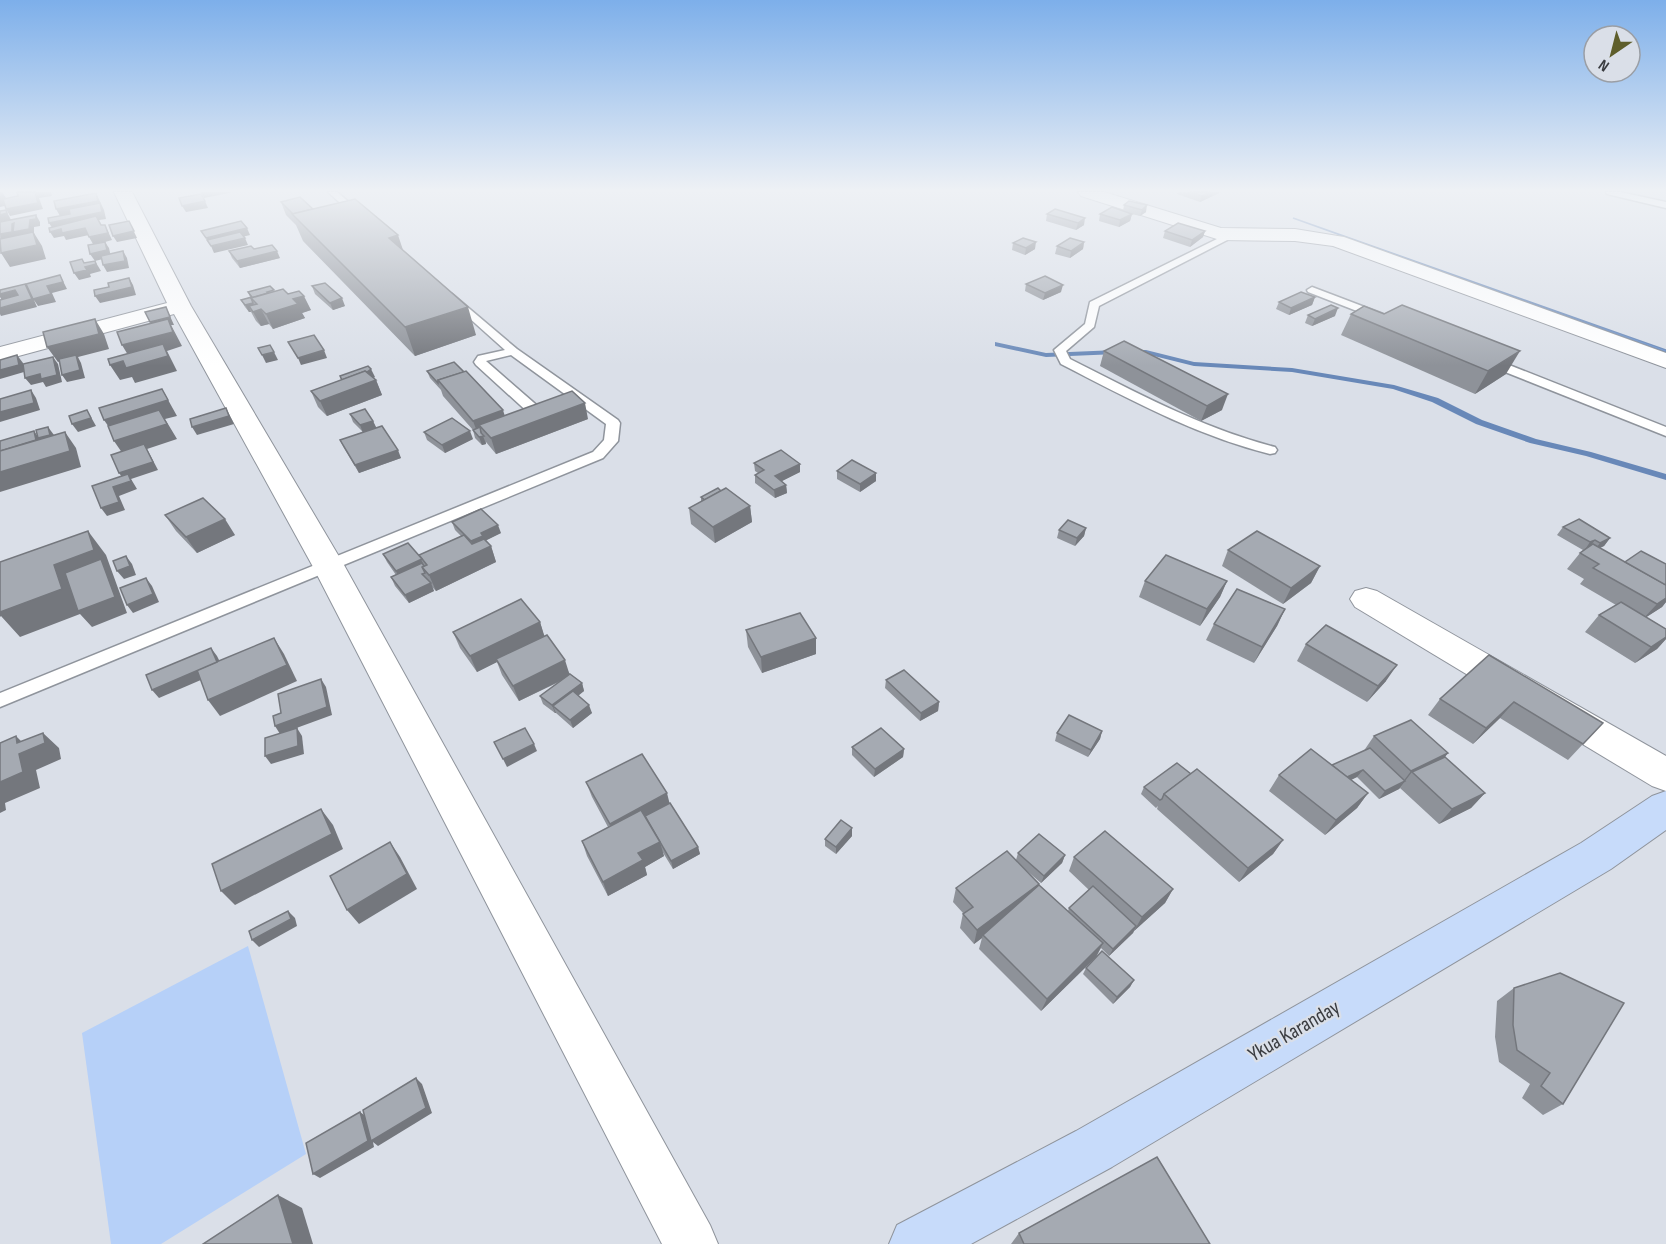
<svg xmlns="http://www.w3.org/2000/svg" width="1666" height="1244" font-family="'Sofia Sans Condensed',sans-serif">
  <rect width="100%" height="100%" fill="#dadfe8"/>
  <polygon fill="#b6d0f8" points="248,946 306,1154 161,1244 111,1244 82,1033"/>
  <polygon fill="#7ca8ec" stroke="#6888b8" stroke-width="1.5" points="1293,218 1666,350 1666,352"/>
  <g fill="none" stroke-linecap="round" stroke-linejoin="round">
    <g fill="#6888b8" fill-rule="evenodd">
      <polygon points="995,342 1046,353 1117,350 1121,352 1117,354 1046,357 995,346"/>
      <polygon points="1129,350 1146,350 1194,362 1292,368 1394,385 1438,398 1482,420 1536,439 1591,452 1666,474 1666,480 1586,456 1530,443 1476,424 1432,402 1393,389 1292,372 1194,366 1146,354 1132,354 1128,352"/>
    </g>
    <defs>
      <g id="lane">
        <polygon points="328,192 337,192 364,215 364,219 358,219"/>
        <polygon points="1606,192 1620,192 1666,202 1666,208 1607,194"/>
        <path d="M1227 234 1235 236 1099 306 1094 327 1066 351 1070 359C1137 393 1202 428 1275 447L1277 450 1275 453 1270 454C1195 435 1129 399 1061 364L1054 350 1085 324 1090 302Z"/>
        <polygon points="1312,287 1383,314 1385,316 1379,319 1375,318 1308,292 1307,290"/>
        <polygon points="452,294 517,349 618,420 620,423 618,441 603,458 0,707 0,693 593,452 604,440 606,424 511,355 486,361 541,409 542,412 541,415 531,415 476,365 474,362 478,356 505,350 448,299 448,295"/>
        <polygon points="1489,357 1666,427 1666,436 1485,364 1483,361"/>
      </g>
      <g id="street">
        <polygon points="114,192 132,192 191,306 344,565 710,1225 718,1244 662,1244 312,565 174,314 0,361 0,347 167,303"/>
        <polygon points="1078,192 1104,192 1221,228 1295,229 1344,237 1666,353 1666,368 1333,246 1295,241 1220,240 1081,196"/>
        <polygon points="1366,588 1377,591 1666,756 1666,791 1652,786 1355,607 1350,599 1355,591"/>
      </g>
      <polygon id="secondary" points="1666,791 1666,830 1611,869 1112,1167 971,1244 889,1244 897,1225 1076,1131 1581,843 1652,796"/>
    </defs>
    <use href="#lane" stroke="#8f949c" stroke-width="3"/>
    <use href="#street" stroke="#8f949c" stroke-width="2"/>
    <use href="#secondary" stroke="#8f949c" stroke-width="2"/>
    <use href="#lane" fill="#fff" fill-rule="evenodd"/>
    <use href="#street" fill="#fff" fill-rule="evenodd"/>
    <use href="#secondary" fill="#c7dbfa" fill-rule="evenodd"/>
  </g>
  <g fill="#8e9299">
    <polygon points="1178,192 1219,192 1219,193 1200,202 1177,194"/>
    <polygon points="1129,201 1146,212 1140,216 1132,214 1130,221 1119,227 1099,221 1100,214 1123,211 1124,205"/>
    <polygon points="281,202 313,209 403,250 476,335 415,356 303,241 296,225 286,215"/>
    <polygon points="1047,214 1084,225 1076,230 1046,221"/>
    <polygon points="1165,231 1205,231 1203,237 1190,247 1163,238"/>
    <polygon points="1084,242 1083,249 1070,258 1055,254 1057,246"/>
    <polygon points="1013,243 1035,249 1025,255 1012,250"/>
    <polygon points="254,249 280,258 240,268 232,258 229,251"/>
    <polygon points="1026,284 1061,292 1043,300 1025,291"/>
    <polygon points="312,286 345,306 333,310 315,294"/>
    <polygon points="275,291 288,294 311,310 302,313 305,318 273,329 269,324 261,326 256,321 251,312 249,312 245,307 241,300 250,297 248,292"/>
    <polygon points="1315,297 1312,305 1289,315 1276,309 1279,302"/>
    <polygon points="1351,314 1506,374 1475,394 1341,335"/>
    <polygon points="1308,315 1335,316 1312,326 1305,323"/>
    <polygon points="1104,351 1222,410 1201,421 1100,366"/>
    <polygon points="427,371 505,416 588,419 496,454 486,442 486,444 482,445 475,438 473,430 443,396 441,390 430,378"/>
    <polygon points="340,376 375,377 373,378 376,380 382,395 327,416 318,407 311,391 341,380"/>
    <polygon points="350,414 373,421 376,428 401,458 359,473 344,448 340,440 363,432 353,422"/>
    <polygon points="424,432 473,439 445,453 427,440"/>
    <polygon points="754,463 800,464 800,472 782,481 786,485 787,493 775,498 755,483 755,475 758,473 755,471"/>
    <polygon points="837,471 876,481 860,492 837,479"/>
    <polygon points="721,491 750,506 752,522 715,543 691,524 689,508 701,502 701,497"/>
    <polygon points="165,515 235,535 197,553 176,531"/>
    <polygon points="452,522 501,533 486,540 491,546 496,562 436,591 432,587 434,591 409,603 395,586 391,577 396,575 387,562 383,554 421,558 419,555 461,536 455,530"/>
    <polygon points="1563,527 1610,538 1604,546 1599,548 1625,562 1666,564 1666,602 1662,607 1646,617 1666,629 1666,639 1657,649 1635,663 1585,632 1599,615 1616,605 1580,584 1584,579 1567,569 1580,553 1583,550 1557,535"/>
    <polygon points="1086,528 1084,536 1075,546 1057,538 1059,530"/>
    <polygon points="1228,550 1320,566 1311,583 1283,604 1222,566"/>
    <polygon points="1145,581 1227,581 1220,597 1200,626 1139,597"/>
    <polygon points="1285,609 1277,626 1254,663 1206,640 1214,624"/>
    <polygon points="540,622 544,636 570,674 582,683 584,691 578,696 592,713 573,728 556,713 555,713 543,704 540,696 559,682 519,701 502,675 497,662 477,672 460,648 453,632"/>
    <polygon points="746,630 816,638 816,654 762,673 748,647"/>
    <polygon points="1306,644 1386,681 1367,702 1297,661"/>
    <polygon points="1489,655 1583,744 1568,760 1500,718 1473,744 1428,715 1440,699"/>
    <polygon points="886,680 939,702 938,711 920,721 885,688"/>
    <polygon points="1102,731 1100,739 1088,757 1055,741 1057,733"/>
    <polygon points="1374,736 1445,757 1485,793 1471,808 1439,824 1400,788 1403,785 1399,789 1379,799 1357,777 1351,780 1368,793 1357,808 1325,835 1269,791 1279,775 1332,765 1363,752"/>
    <polygon points="852,747 904,749 903,757 874,777 852,755"/>
    <polygon points="1191,774 1283,840 1273,854 1239,882 1157,809 1158,806 1156,808 1141,794 1144,787"/>
    <polygon points="586,782 670,803 698,847 700,854 673,869 662,851 664,856 645,867 647,875 608,896 587,856 582,841 608,827 592,797"/>
    <polygon points="852,828 852,836 836,854 825,846 825,839"/>
    <polygon points="1018,853 1065,855 1062,863 1041,883 1020,865 1038,885 1068,911 1069,908 1089,890 1069,871 1074,857 1173,889 1165,903 1134,931 1133,933 1109,956 1101,948 1096,957 1041,1011 979,949 982,938 974,944 960,928 963,913 953,902 956,888 1016,860"/>
    <polygon points="1086,968 1134,980 1130,987 1113,1004 1083,974"/>
    <polygon points="1514,988 1563,1104 1543,1115 1522,1098 1530,1084 1499,1062 1495,1037 1497,1001"/>
    <polygon points="1019,1233 1210,1244 1011,1244"/>
  </g>
  <g fill="#74777d">
    <polygon points="0,192 2,192 8,201 9,205 0,207"/>
    <polygon points="35,192 51,192 52,196 39,198 43,209 10,216 6,209"/>
    <polygon points="201,192 234,192 204,198"/>
    <polygon points="1210,192 1219,192 1219,193 1200,202 1202,196"/>
    <polygon points="96,193 104,210 106,219 99,220 105,232 99,221 53,229 49,223 101,208 60,216 56,209"/>
    <polygon points="205,201 208,208 186,212 182,206"/>
    <polygon points="1147,205 1146,212 1140,216 1142,210"/>
    <polygon points="6,210 11,220 0,222 0,215"/>
    <polygon points="1132,214 1130,221 1119,227 1120,220"/>
    <polygon points="36,215 40,222 40,226 34,227 34,233 42,246 46,259 10,267 1,253 0,234 12,224 30,220"/>
    <polygon points="1085,218 1084,225 1076,230 1078,223"/>
    <polygon points="129,221 137,238 117,242 113,236"/>
    <polygon points="105,225 112,240 105,242 109,248 111,257 95,261 90,254 93,244 89,237"/>
    <polygon points="85,228 89,235 66,240 64,236 54,238 50,232 61,229"/>
    <polygon points="247,228 250,235 210,245 206,238"/>
    <polygon points="1205,231 1203,237 1190,247 1192,240"/>
    <polygon points="398,235 407,262 389,238"/>
    <polygon points="245,238 248,245 214,253 211,246"/>
    <polygon points="1036,242 1035,249 1025,255 1026,248"/>
    <polygon points="1084,242 1083,249 1070,258 1071,251"/>
    <polygon points="123,251 127,258 129,268 107,272 103,265"/>
    <polygon points="277,251 280,258 240,268 237,261"/>
    <polygon points="95,261 101,271 90,274 91,277 79,280 74,273"/>
    <polygon points="60,275 67,289 52,293 56,302 38,306 34,300 37,307 1,316 0,314 0,308 32,299 25,284 30,291 47,286"/>
    <polygon points="129,278 133,285 136,295 100,303 95,296"/>
    <polygon points="1063,285 1061,292 1043,300 1045,293"/>
    <polygon points="15,290 20,297 3,302 0,297 0,294"/>
    <polygon points="304,296 311,310 302,313 305,318 273,329 266,314 293,299"/>
    <polygon points="1315,297 1312,305 1289,315 1291,308"/>
    <polygon points="342,298 345,306 333,310 330,303"/>
    <polygon points="253,303 257,310 249,306 251,312 249,312 245,305"/>
    <polygon points="166,307 174,325 171,325 182,346 167,351 177,371 135,383 132,377 120,380 110,365 123,361 127,367 168,356 166,351 131,360 122,345 173,332 171,326 154,330 150,322 170,317"/>
    <polygon points="468,307 476,335 415,356 405,327"/>
    <polygon points="1338,308 1335,316 1312,326 1315,319"/>
    <polygon points="261,309 269,324 261,326 253,312"/>
    <polygon points="95,319 104,334 109,349 78,357 81,363 85,378 67,382 62,375 77,357 58,362 47,347"/>
    <polygon points="324,350 327,358 301,365 298,358"/>
    <polygon points="1520,351 1506,374 1475,394 1488,371"/>
    <polygon points="274,352 278,360 266,363 262,355"/>
    <polygon points="17,355 23,363 24,372 0,379 0,370"/>
    <polygon points="53,357 58,364 62,382 46,387 43,382 31,385 25,378"/>
    <polygon points="371,369 375,377 364,383 376,380 382,395 327,416 320,401"/>
    <polygon points="162,389 177,416 165,419 177,439 147,449 158,470 131,479 137,489 119,496 125,510 107,516 101,508 113,487 125,481 119,473 125,457 114,441 115,436 104,420"/>
    <polygon points="31,390 36,398 40,410 0,422 0,412"/>
    <polygon points="1228,394 1222,410 1201,421 1207,406"/>
    <polygon points="585,403 588,419 496,454 491,438"/>
    <polygon points="226,408 234,424 197,435 192,427"/>
    <polygon points="87,410 96,426 78,432 72,424"/>
    <polygon points="503,410 507,423 479,425 486,444 482,445 473,421"/>
    <polygon points="373,421 377,429 363,433 360,425"/>
    <polygon points="48,427 54,435 4,469 34,431 39,438"/>
    <polygon points="470,431 473,439 445,453 442,445"/>
    <polygon points="65,432 76,448 81,467 0,492 0,472"/>
    <polygon points="398,450 401,458 359,473 355,465"/>
    <polygon points="800,464 800,472 776,484 775,476"/>
    <polygon points="876,473 876,481 860,492 860,484"/>
    <polygon points="786,485 787,493 775,498 774,490"/>
    <polygon points="750,506 752,522 715,543 713,527"/>
    <polygon points="225,519 235,535 197,553 186,537"/>
    <polygon points="498,525 501,533 485,541 474,550 471,541 481,533"/>
    <polygon points="1086,528 1084,536 1075,546 1077,538"/>
    <polygon points="88,531 106,555 127,613 92,627 80,614 20,637 1,616 0,617 0,597 54,565"/>
    <polygon points="1610,538 1604,546 1594,551 1600,543"/>
    <polygon points="1595,540 1589,548 1584,551 1590,542"/>
    <polygon points="491,546 496,562 436,591 429,575"/>
    <polygon points="126,556 132,564 136,575 124,579 117,571"/>
    <polygon points="421,559 425,568 399,579 396,571"/>
    <polygon points="1320,566 1311,583 1283,604 1291,588"/>
    <polygon points="146,578 152,586 159,602 133,613 127,605"/>
    <polygon points="1227,581 1220,597 1200,626 1207,609"/>
    <polygon points="431,583 434,591 409,603 405,595"/>
    <polygon points="1666,598 1666,602 1662,607 1642,620 1657,604"/>
    <polygon points="1285,609 1277,626 1254,663 1262,647"/>
    <polygon points="540,622 545,638 496,659 497,662 477,672 470,656"/>
    <polygon points="1666,637 1666,639 1657,649 1635,663 1651,647"/>
    <polygon points="274,638 284,654 297,681 220,716 208,700"/>
    <polygon points="816,638 816,654 762,673 761,657"/>
    <polygon points="211,648 217,656 224,670 159,698 152,690"/>
    <polygon points="565,660 570,676 519,701 513,686"/>
    <polygon points="1397,665 1386,681 1367,702 1378,686"/>
    <polygon points="321,679 326,687 332,715 280,734 275,726"/>
    <polygon points="582,683 584,691 559,710 553,706 556,713 555,713 552,705"/>
    <polygon points="939,702 938,711 920,721 921,713"/>
    <polygon points="1514,702 1500,718 1473,744 1486,728"/>
    <polygon points="589,705 592,713 573,728 570,720"/>
    <polygon points="297,728 302,736 304,754 271,764 265,756"/>
    <polygon points="1102,731 1100,739 1088,757 1091,750"/>
    <polygon points="43,733 59,748 61,759 36,770 40,788 5,803 6,810 0,813 0,782 16,736 30,750"/>
    <polygon points="534,744 537,751 507,767 503,759"/>
    <polygon points="904,749 903,757 874,777 875,769"/>
    <polygon points="1448,753 1436,769 1412,772 1399,789 1379,799 1385,791 1402,783 1411,771"/>
    <polygon points="1363,770 1357,777 1336,787 1341,779"/>
    <polygon points="667,793 671,809 615,839 610,824"/>
    <polygon points="1368,793 1357,808 1325,835 1336,820"/>
    <polygon points="1485,793 1471,808 1439,824 1452,809"/>
    <polygon points="321,809 333,825 343,849 235,905 221,891"/>
    <polygon points="852,828 852,836 836,854 836,847"/>
    <polygon points="1283,840 1273,854 1239,882 1248,868"/>
    <polygon points="390,842 400,857 417,889 359,924 347,910"/>
    <polygon points="660,842 664,856 645,867 647,875 608,896 603,882 638,853"/>
    <polygon points="698,847 700,854 673,869 671,861"/>
    <polygon points="1065,855 1062,863 1041,883 1044,876"/>
    <polygon points="1039,884 1034,898 983,935 982,938 974,944 977,930"/>
    <polygon points="1173,889 1165,903 1134,931 1142,917"/>
    <polygon points="288,911 295,918 297,926 259,947 252,940"/>
    <polygon points="1136,926 1133,933 1109,956 1113,949"/>
    <polygon points="1103,943 1096,957 1041,1011 1047,999"/>
    <polygon points="1134,980 1130,987 1113,1004 1117,997"/>
    <polygon points="416,1078 422,1084 432,1113 378,1146 373,1142 374,1147 320,1178 313,1174 360,1112 367,1117"/>
    <polygon points="278,1195 302,1208 313,1244 293,1244"/>
  </g>
  <g fill="#a5aab2" stroke="#74777d" stroke-width="1.5">
    <polygon points="17,192 36,192 35,192 38,203 6,209 3,199 18,196"/>
    <polygon points="1190,192 1210,192 1202,196"/>
    <polygon points="96,193 98,201 56,209 54,201"/>
    <polygon points="201,194 205,201 182,206 179,198"/>
    <polygon points="300,197 313,209 293,214 281,202"/>
    <polygon points="355,199 398,235 389,238 468,307 405,327 292,214"/>
    <polygon points="1129,201 1147,205 1142,210 1124,205"/>
    <polygon points="100,203 102,212 49,223 48,218 70,214 69,209"/>
    <polygon points="1112,207 1132,214 1120,220 1100,214"/>
    <polygon points="1055,209 1085,218 1078,223 1047,214"/>
    <polygon points="6,210 7,213 0,215 0,211"/>
    <polygon points="36,215 36,219 30,220 29,229 13,232 14,223 12,224 12,232 0,234 0,222"/>
    <polygon points="96,216 101,225 105,225 108,233 89,237 85,228 62,233 61,229 50,232 49,228"/>
    <polygon points="129,221 134,231 113,236 109,225"/>
    <polygon points="241,221 247,228 206,238 201,231"/>
    <polygon points="1178,223 1205,231 1192,240 1165,231"/>
    <polygon points="33,232 37,245 1,253 0,239"/>
    <polygon points="240,232 245,238 211,246 207,240"/>
    <polygon points="1023,238 1036,242 1026,248 1013,243"/>
    <polygon points="1070,238 1084,242 1071,251 1057,246"/>
    <polygon points="105,242 107,250 90,254 88,245"/>
    <polygon points="272,245 277,251 237,261 229,251 251,246 254,249"/>
    <polygon points="123,251 125,261 103,265 101,256"/>
    <polygon points="82,259 84,263 95,261 96,264 85,267 87,270 74,273 70,262"/>
    <polygon points="60,275 63,282 47,286 51,294 33,299 26,284"/>
    <polygon points="1045,276 1063,285 1045,293 1026,284"/>
    <polygon points="129,278 132,287 95,296 94,290 109,287 108,283"/>
    <polygon points="325,283 342,298 330,303 312,286"/>
    <polygon points="25,284 32,299 0,308 0,300 18,295 15,290 0,294 0,290"/>
    <polygon points="270,286 274,290 267,292 268,293 251,298 253,303 245,305 241,300 252,297 248,292"/>
    <polygon points="283,289 288,294 299,291 304,296 293,299 298,304 266,314 261,309 253,312 249,306 257,304 251,298"/>
    <polygon points="1301,292 1315,297 1291,308 1279,302"/>
    <polygon points="1331,305 1338,308 1315,319 1308,315"/>
    <polygon points="1402,305 1520,351 1488,371 1351,314 1364,306 1384,314"/>
    <polygon points="166,307 170,317 150,322 145,312"/>
    <polygon points="95,319 99,334 47,347 43,332"/>
    <polygon points="168,319 173,332 122,345 117,332"/>
    <polygon points="314,335 324,350 298,358 288,342"/>
    <polygon points="1124,341 1228,394 1207,406 1104,351"/>
    <polygon points="163,344 168,356 126,368 123,361 110,365 108,359"/>
    <polygon points="270,345 274,352 262,355 258,348"/>
    <polygon points="17,355 19,365 0,370 0,360"/>
    <polygon points="76,355 80,370 62,375 59,359"/>
    <polygon points="53,357 57,375 41,379 40,374 25,378 23,364"/>
    <polygon points="454,362 464,372 438,380 438,383 427,371"/>
    <polygon points="368,366 371,369 367,372 365,371 342,380 340,376"/>
    <polygon points="365,371 376,380 320,401 311,391"/>
    <polygon points="466,371 503,410 473,421 438,380"/>
    <polygon points="162,389 168,400 104,420 99,408"/>
    <polygon points="31,390 34,403 0,412 0,399"/>
    <polygon points="572,391 585,403 491,438 479,425"/>
    <polygon points="226,408 229,416 192,427 190,419"/>
    <polygon points="365,409 373,421 360,425 350,414"/>
    <polygon points="87,410 91,418 72,424 69,416"/>
    <polygon points="159,410 167,424 114,441 108,426"/>
    <polygon points="452,418 470,431 442,445 424,432"/>
    <polygon points="382,426 398,450 355,465 340,440"/>
    <polygon points="48,427 50,435 38,438 36,430"/>
    <polygon points="480,427 481,433 484,436 479,437 473,430"/>
    <polygon points="34,431 36,440 0,451 0,441"/>
    <polygon points="65,432 70,451 0,472 0,451"/>
    <polygon points="144,444 153,462 119,473 111,455"/>
    <polygon points="781,450 800,464 775,476 786,485 774,490 755,475 764,470 754,463"/>
    <polygon points="852,460 876,473 860,484 837,471"/>
    <polygon points="128,474 131,481 113,487 119,502 101,508 92,486"/>
    <polygon points="718,488 721,491 705,500 701,497"/>
    <polygon points="726,488 750,506 713,527 689,508"/>
    <polygon points="203,498 225,519 186,537 165,515"/>
    <polygon points="481,509 498,525 481,533 483,536 471,541 452,522"/>
    <polygon points="1579,519 1610,538 1600,543 1595,540 1590,542 1563,527"/>
    <polygon points="1068,520 1086,528 1077,538 1059,530"/>
    <polygon points="88,531 94,550 54,565 62,589 0,612 0,562"/>
    <polygon points="1257,531 1320,566 1291,588 1228,550"/>
    <polygon points="464,535 472,544 484,539 491,546 429,575 422,567 427,565 419,555"/>
    <polygon points="408,543 422,559 396,571 383,554"/>
    <polygon points="1593,544 1666,585 1666,598 1657,604 1593,568 1599,564 1580,553"/>
    <polygon points="1641,551 1666,564 1666,585 1625,562"/>
    <polygon points="1166,555 1227,581 1207,609 1145,581"/>
    <polygon points="126,556 130,566 117,571 113,561"/>
    <polygon points="101,559 115,597 78,611 65,573"/>
    <polygon points="422,563 424,566 422,567 425,573 422,574 431,583 405,595 391,577"/>
    <polygon points="146,578 153,594 127,605 120,588"/>
    <polygon points="1237,589 1285,609 1262,647 1214,624"/>
    <polygon points="521,599 540,622 470,656 453,632"/>
    <polygon points="1621,602 1666,629 1666,637 1651,647 1599,615"/>
    <polygon points="800,613 816,638 761,657 746,630"/>
    <polygon points="1326,625 1397,665 1378,686 1306,644"/>
    <polygon points="547,635 565,660 513,686 496,659"/>
    <polygon points="274,638 287,665 208,700 197,670"/>
    <polygon points="211,648 217,662 152,690 146,675"/>
    <polygon points="1489,655 1603,723 1583,744 1514,702 1486,728 1440,699"/>
    <polygon points="904,670 939,702 921,713 886,680"/>
    <polygon points="570,674 582,683 552,705 540,696"/>
    <polygon points="321,679 327,707 275,726 273,716 281,713 278,694"/>
    <polygon points="573,691 589,705 570,720 553,706"/>
    <polygon points="1069,715 1102,731 1091,750 1057,733"/>
    <polygon points="1411,720 1448,753 1411,771 1374,736"/>
    <polygon points="297,728 298,746 265,756 265,738"/>
    <polygon points="525,728 534,744 503,759 494,742"/>
    <polygon points="881,728 904,749 875,769 852,747"/>
    <polygon points="43,733 45,743 19,754 23,772 0,782 0,743 16,736 17,743"/>
    <polygon points="1370,748 1405,781 1385,791 1363,770 1347,777 1332,765"/>
    <polygon points="1311,749 1368,793 1336,820 1279,775"/>
    <polygon points="642,754 667,793 610,824 586,782"/>
    <polygon points="1445,757 1485,793 1452,809 1412,772"/>
    <polygon points="1177,763 1191,774 1164,794 1162,799 1160,800 1144,787"/>
    <polygon points="1197,769 1283,840 1248,868 1164,794"/>
    <polygon points="670,803 698,847 671,861 645,816"/>
    <polygon points="321,809 332,834 221,891 212,864"/>
    <polygon points="641,810 660,842 638,853 643,860 603,882 582,841"/>
    <polygon points="841,820 852,828 836,847 825,839"/>
    <polygon points="1105,831 1173,889 1142,917 1074,857"/>
    <polygon points="1039,834 1065,855 1044,876 1018,853"/>
    <polygon points="390,842 407,874 347,910 330,876"/>
    <polygon points="1007,851 1039,884 977,930 963,914 973,907 956,888"/>
    <polygon points="1039,885 1103,943 1047,999 983,935"/>
    <polygon points="1093,886 1136,926 1113,949 1069,908"/>
    <polygon points="288,911 291,919 252,940 249,931"/>
    <polygon points="1102,951 1134,980 1117,997 1086,968"/>
    <polygon points="1560,973 1624,1003 1563,1104 1541,1086 1550,1073 1517,1050 1513,1025 1514,988"/>
    <polygon points="416,1078 426,1108 371,1141 363,1110"/>
    <polygon points="360,1112 368,1141 313,1174 306,1143"/>
    <polygon points="1157,1157 1210,1244 1024,1244 1019,1233"/>
    <polygon points="278,1195 293,1244 203,1244"/>
  </g>
  <linearGradient id="sky" x2="0" y2="1"><stop stop-color="#7dafea"/><stop offset="0.52" stop-color="#eef1f5"/><stop offset="1" stop-color="#eef1f5" stop-opacity="0"/></linearGradient>
  <rect width="1666" height="366" fill="url(#sky)"/>
  <g text-anchor="middle" dominant-baseline="central" stroke-width="4.5" stroke-linejoin="round" paint-order="stroke">
    <g font-size="21" fill="#3a3c40" stroke="#dadfe8">
      <text transform="translate(1294 1031) rotate(-30)">Ykua Karanday</text>
    </g>
  </g>
  <g transform="translate(1612 54) rotate(215)"><circle r="28" fill="#dadfe8" stroke="#9a9ea5" stroke-width="1.5"/>
  <path d="M0-4.5L10 22L0 15L-10 22Z" fill="#5e5e2b"/>
  <text y="-9" font-size="16" font-weight="bold" text-anchor="middle" fill="#3a3c40">N</text>
  </g>
</svg>
